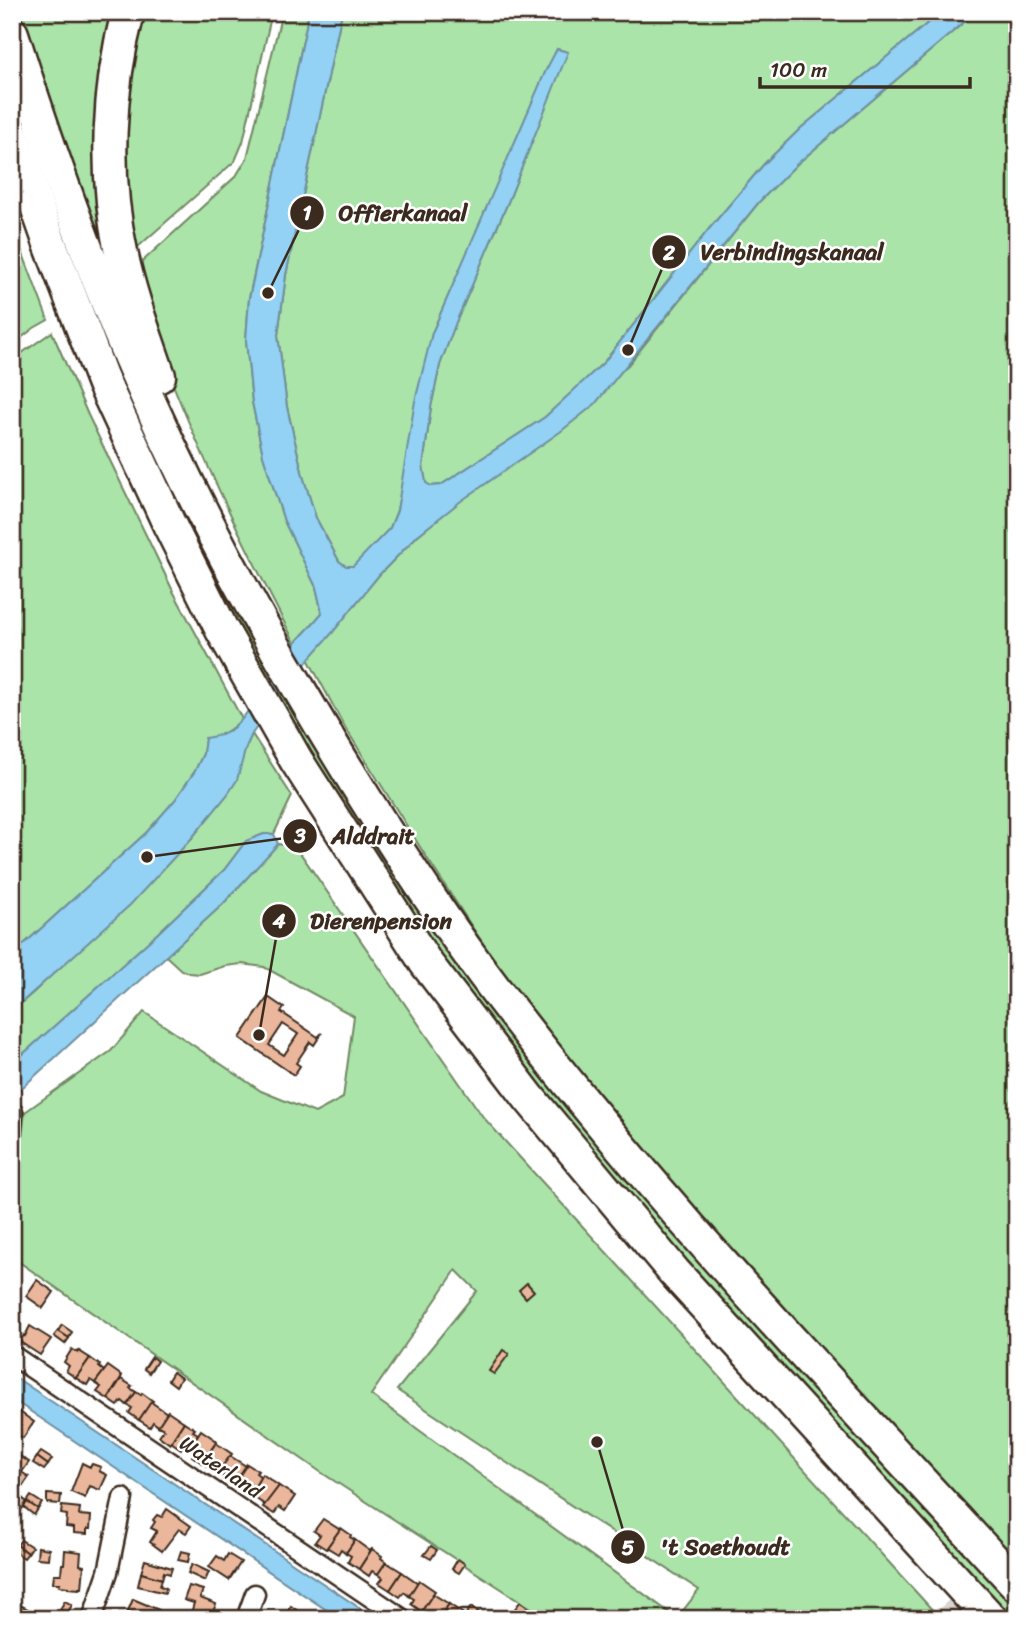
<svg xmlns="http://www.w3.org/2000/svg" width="1029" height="1631" font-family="Sriracha,sans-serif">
  <rect width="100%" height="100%" fill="#fff"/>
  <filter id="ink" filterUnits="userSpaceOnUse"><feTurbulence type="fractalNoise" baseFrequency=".0143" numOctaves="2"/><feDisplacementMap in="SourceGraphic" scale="14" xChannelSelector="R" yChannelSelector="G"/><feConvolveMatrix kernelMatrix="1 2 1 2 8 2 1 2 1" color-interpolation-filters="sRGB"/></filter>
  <g filter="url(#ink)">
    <g fill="#aae4a9" stroke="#728764" stroke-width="2" fill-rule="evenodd">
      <polygon points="20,12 117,12 136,343 46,103"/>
      <polygon points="133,12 272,12 243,142 235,161 130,254 118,89"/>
      <path d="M282 12H309L249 298 246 340 252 402 263 455 284 521 316 587 322 613 309 628 295 643C249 555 204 464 168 372 154 338 145 304 133 270L236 176 247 158Z"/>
      <polygon points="342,12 941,12 801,128 764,164 709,229 604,362 580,385 545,417 441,485 431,486 426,483 423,466 431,407 440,365 456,322 508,202 567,52 557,49 432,333 397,510 390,528 354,566 345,566 339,561 316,518 303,476 287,407 278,335 286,275"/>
      <polygon points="976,12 1017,12 1017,1537 1004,1549 630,1138 564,1060 493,959 425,855 343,724 308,659 379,575 418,535 628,365 759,202 797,164"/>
      <polygon points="12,225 48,320 34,328 12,345"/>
      <path d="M52 332 88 415 173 591 242 719C229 732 223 735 205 739L203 754 195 771 175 800 147 832 12 955V360Z"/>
      <polygon points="204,559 275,674 262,690"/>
      <polygon points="283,689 447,948 525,1055 627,1175 1017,1600 1017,1619 1004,1619 658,1240 433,956 277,698"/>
      <polygon points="252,734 292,796 274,834 264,834 246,841 224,870 158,933 12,1064 12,1011 35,991 191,839 227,794 236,780 246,747"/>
      <path d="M278 844 296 847 483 1117 936 1614 931 1619H548L322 1473 12 1257 21 1147 25 1112 111 1051 144 1012 261 1091 315 1113 343 1098 354 1016 264 967 242 964 225 966 200 974 189 973 181 970 166 956 222 905ZM456 1270 477 1291 397 1390 699 1590 677 1618 371 1395Z"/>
    </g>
    <g fill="#93d2f4" stroke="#708f9e" stroke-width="2">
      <polygon points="309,12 342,12 286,275 278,335 287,407 303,476 316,518 339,561 346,566 353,566 390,528 397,511 415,401 432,333 546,70 557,49 568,52 508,202 456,322 440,365 431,407 423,466 426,483 431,486 441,485 545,417 604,362 709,229 764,164 801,128 941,12 976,12 797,164 759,202 595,404 560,432 461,501 418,535 379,575 333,632 283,689 252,734 246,747 237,780 228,794 191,839 130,905 12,1011 12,955 147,832 175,800 195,771 203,754 205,738 221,735 232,729 242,719 275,674 295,643 309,628 322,613 316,587 284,521 263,455 252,402 246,340 249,299"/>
      <polygon points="264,834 274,834 278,844 222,905 12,1097 12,1064 158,933 224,870 246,841"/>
      <polygon points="12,1375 376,1619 340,1619 12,1399"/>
    </g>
    <g fill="#eab79c" stroke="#3b2a1e" stroke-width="2" fill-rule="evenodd">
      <path d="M268 997 284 1008 281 1012 318 1037 322 1033 314 1045 310 1042 296 1063 300 1066 294 1075 240 1038ZM283 1024 298 1034 284 1055 269 1045Z"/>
      <polygon points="37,1280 54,1292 43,1308 26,1296"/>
      <polygon points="527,1283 534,1291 526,1298 519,1290"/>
      <polygon points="62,1325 72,1332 69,1338 58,1331"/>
      <polygon points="30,1326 51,1339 40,1355 20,1342 24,1335 25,1336"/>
      <polygon points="58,1331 69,1338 65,1344 54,1336"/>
      <polygon points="72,1349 78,1353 79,1351 90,1358 76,1378 66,1371 69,1366 64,1362"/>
      <polygon points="503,1350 509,1354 494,1374 489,1371"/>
      <polygon points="152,1357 157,1361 149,1373 144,1369"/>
      <polygon points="90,1358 100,1365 99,1367 104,1371 95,1383 90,1380 87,1385 76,1378"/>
      <polygon points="108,1366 122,1376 108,1399 97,1392 101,1387 95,1383"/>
      <polygon points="173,1372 181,1378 176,1386 168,1380"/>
      <polygon points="121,1379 132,1386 130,1388 136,1392 127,1405 122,1401 118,1406 108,1399"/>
      <polygon points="136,1392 141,1395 142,1393 153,1401 139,1420 129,1413 132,1408 127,1405"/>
      <polygon points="151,1402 167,1413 158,1426 153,1422 150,1427 139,1420"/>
      <polygon points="17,1410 34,1422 23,1438 12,1431 12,1417"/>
      <polygon points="168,1411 184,1422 170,1444 159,1436 164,1429 158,1426"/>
      <polygon points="184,1422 195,1429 193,1431 198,1434 190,1447 185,1444 181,1449 171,1442"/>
      <polygon points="201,1430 217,1441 202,1463 192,1456 195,1451 190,1447"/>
      <polygon points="216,1443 232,1454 221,1468 216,1465 213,1470 202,1463"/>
      <polygon points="12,1451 29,1462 22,1472 12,1466"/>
      <polygon points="41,1452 52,1459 48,1465 37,1457"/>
      <polygon points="230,1456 246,1466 234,1484 223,1477 226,1472 221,1468"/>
      <polygon points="37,1457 48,1465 44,1470 33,1463"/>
      <polygon points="82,1463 90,1467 92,1464 101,1467 99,1471 107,1475 100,1490 90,1486 85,1498 71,1492"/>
      <polygon points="247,1464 258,1471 256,1473 261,1477 253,1490 247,1486 244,1491 234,1484"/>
      <polygon points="12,1466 29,1477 18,1493 12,1489"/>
      <polygon points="262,1474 279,1486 265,1505 255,1498 258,1493 253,1490"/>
      <polygon points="279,1486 295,1496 285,1511 279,1507 274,1514 263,1507"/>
      <polygon points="14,1492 27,1502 22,1509 19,1507 12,1517 12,1495"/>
      <polygon points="47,1494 61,1495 60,1504 47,1503"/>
      <polygon points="31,1496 42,1503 38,1509 27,1502"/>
      <polygon points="27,1502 38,1509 34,1515 24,1507"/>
      <polygon points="62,1506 80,1508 79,1515 91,1516 90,1529 87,1529 87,1534 74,1533 74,1528 66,1527 67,1515 61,1514"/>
      <polygon points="167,1509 191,1526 186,1533 179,1529 162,1551 150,1542 157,1531 151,1528 155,1522 153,1520 157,1515 162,1517"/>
      <polygon points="323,1519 339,1529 341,1528 326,1549 315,1542 320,1535 314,1531"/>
      <polygon points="341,1528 351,1535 350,1537 355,1540 346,1553 341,1549 338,1554 328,1548 326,1549"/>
      <polygon points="21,1540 32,1547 28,1553 17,1545"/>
      <polygon points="355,1540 370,1551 372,1549 359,1569 348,1562 351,1556 346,1553"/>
      <polygon points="17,1545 28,1553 24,1558 13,1551"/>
      <polygon points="431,1546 437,1550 431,1559 424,1555"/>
      <polygon points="38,1547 49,1549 48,1559 37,1558"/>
      <polygon points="372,1549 382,1556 381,1558 386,1562 378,1574 372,1571 369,1576 359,1569"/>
      <polygon points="65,1550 81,1552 80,1565 84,1566 82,1588 79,1588 79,1589 68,1588 68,1587 59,1586 60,1583 53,1583 54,1574 61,1574 62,1564 64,1564"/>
      <polygon points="181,1551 190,1553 188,1562 178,1560"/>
      <polygon points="228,1554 241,1562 229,1580 209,1567 217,1556 224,1561"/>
      <polygon points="458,1559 465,1564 459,1573 452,1569"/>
      <polygon points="145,1560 172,1568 170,1574 164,1572 162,1579 141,1573"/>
      <polygon points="386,1562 402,1572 390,1590 379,1583 383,1578 378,1574"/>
      <polygon points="192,1564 209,1572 205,1581 188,1573"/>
      <polygon points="402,1572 418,1583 409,1596 404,1592 400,1597 390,1590"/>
      <polygon points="141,1573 162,1579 160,1586 166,1588 165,1593 138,1586"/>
      <polygon points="419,1580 435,1591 420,1614 421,1611 411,1604 414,1599 409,1596"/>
      <polygon points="189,1586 203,1590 200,1598 216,1604 212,1615 214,1616 213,1619 190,1617 194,1603 184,1600"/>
      <polygon points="433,1594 449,1604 440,1617 435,1613 432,1619 428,1619 420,1614"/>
      <polygon points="133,1599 159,1610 157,1615 150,1613 147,1619 128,1611"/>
      <polygon points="65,1601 72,1605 67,1614 60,1609"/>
      <polygon points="520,1602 534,1611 529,1619 514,1610"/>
      <polygon points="449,1604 465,1615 462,1619 443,1619 440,1617"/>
      <polygon points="20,1605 30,1610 42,1619 15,1619 12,1616"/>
      <polygon points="291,1606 309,1619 282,1619"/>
      <polygon points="471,1607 486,1617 485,1619 462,1619"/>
      <polygon points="128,1611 147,1619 124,1619"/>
    </g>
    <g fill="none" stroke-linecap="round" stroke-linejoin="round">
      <polyline stroke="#d8d4d2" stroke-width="21" stroke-dasharray="21 10" stroke-linecap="butt" points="944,1619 1017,1551"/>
      <defs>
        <g id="minor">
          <polyline points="12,1126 13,1112"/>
          <polyline points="12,1355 403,1619"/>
          <polyline points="92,1619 108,1572 123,1498"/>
          <polyline points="246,1619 255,1594"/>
        </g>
        <g id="motorway">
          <path d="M128 12C108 89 104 175 121 252 130 295 145 335 159 376"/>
          <path d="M12 34C47 145 86 254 131 360 180 475 239 587 302 694 364 800 429 903 503 1000 661 1207 841 1394 1017 1585"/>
          <polyline points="12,135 49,241 104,384 169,524 222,630 296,760 426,963 530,1099 675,1273 991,1619"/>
        </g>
      </defs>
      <use href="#minor" stroke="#3b2a1e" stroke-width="23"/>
      <use href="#motorway" stroke="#3b2a1e" stroke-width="37"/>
      <use href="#minor" stroke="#fff" stroke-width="18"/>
      <use href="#motorway" stroke="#fff" stroke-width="32"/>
    </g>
  </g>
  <g text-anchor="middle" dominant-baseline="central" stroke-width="5" stroke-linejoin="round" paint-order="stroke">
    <g font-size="21" fill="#3b2a1e" stroke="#fff">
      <text transform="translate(221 1467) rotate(34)">Waterland</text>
    </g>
  </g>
  <path fill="none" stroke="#3b2a1e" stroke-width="2.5" d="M268 293L307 213M628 350L669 252M147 857L300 836M259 1035L279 921M597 1442L628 1547"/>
  <g fill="#3b2a1e" stroke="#fff" stroke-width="2.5">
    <circle cx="268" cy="293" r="7"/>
    <circle cx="628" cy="350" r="7"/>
    <circle cx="147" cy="857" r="7"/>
    <circle cx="259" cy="1035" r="7"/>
    <circle cx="597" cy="1442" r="7"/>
    <circle cx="307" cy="213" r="18"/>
    <circle cx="669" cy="252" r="18"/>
    <circle cx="300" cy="836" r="18"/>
    <circle cx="279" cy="921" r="18"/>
    <circle cx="628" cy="1547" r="18"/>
  </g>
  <g font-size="21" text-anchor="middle" font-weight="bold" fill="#fff">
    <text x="307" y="220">1</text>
    <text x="669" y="260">2</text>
    <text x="300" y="843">3</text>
    <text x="279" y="928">4</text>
    <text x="628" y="1555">5</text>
  </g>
  <g font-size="23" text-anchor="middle" font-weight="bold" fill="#3b2a1e" stroke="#fff" stroke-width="5" stroke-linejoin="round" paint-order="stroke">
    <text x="403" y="221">Offierkanaal</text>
    <text x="792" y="260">Verbindingskanaal</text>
    <text x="373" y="844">Alddrait</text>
    <text x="381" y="929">Dierenpension</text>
    <text x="725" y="1555">'t Soethoudt</text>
  </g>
  <rect width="1029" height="1631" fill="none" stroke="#fff" stroke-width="42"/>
  <rect x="21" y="21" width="987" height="1589" fill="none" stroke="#3b2a1e" stroke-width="2.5" filter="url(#ink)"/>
  <path d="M760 77v10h210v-10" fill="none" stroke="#3b2a1e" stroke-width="3.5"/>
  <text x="770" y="77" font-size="21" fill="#3b2a1e" stroke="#ffffff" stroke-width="5" paint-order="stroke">100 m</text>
</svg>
